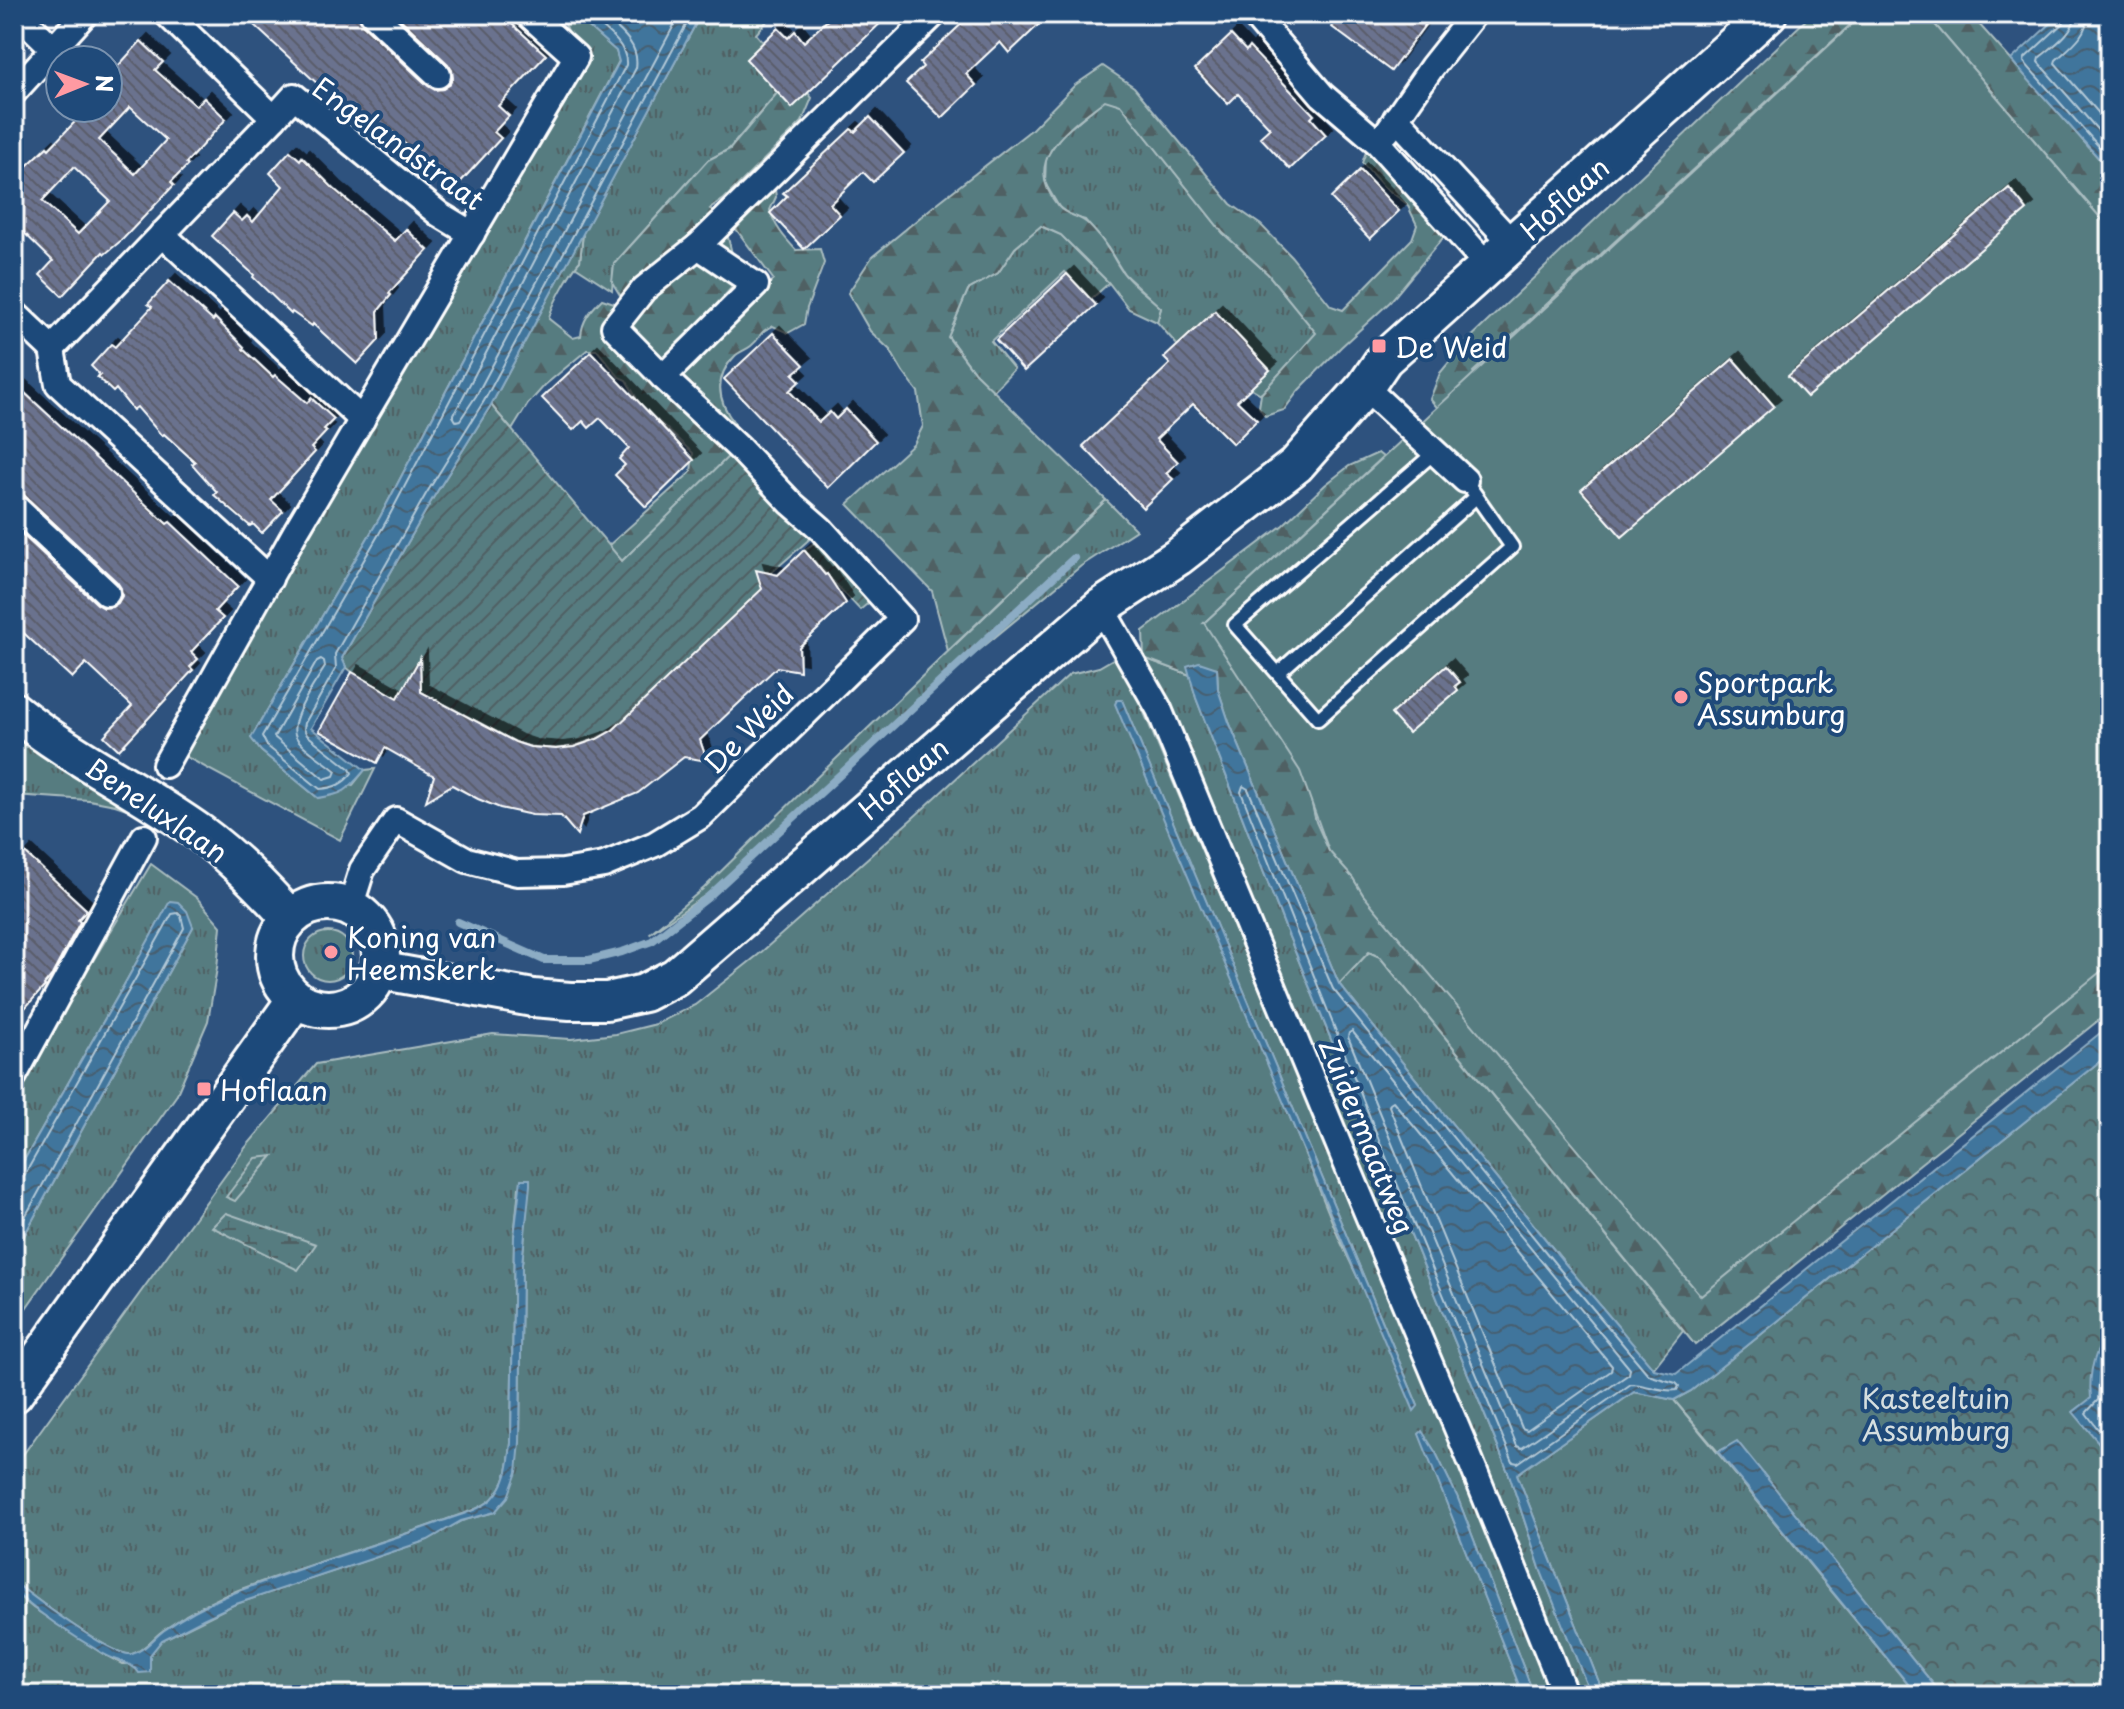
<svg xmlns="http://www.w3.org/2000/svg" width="2124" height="1709" font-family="'Playpen Sans',sans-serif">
  <defs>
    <pattern id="grass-tufts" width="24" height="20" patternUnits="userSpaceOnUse" patternTransform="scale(2)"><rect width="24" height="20" fill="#567b80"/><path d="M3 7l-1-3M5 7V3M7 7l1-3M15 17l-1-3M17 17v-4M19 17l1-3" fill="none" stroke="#506163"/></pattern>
    <pattern id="forest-firs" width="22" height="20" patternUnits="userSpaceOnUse" patternTransform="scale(2)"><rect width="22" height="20" fill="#567b80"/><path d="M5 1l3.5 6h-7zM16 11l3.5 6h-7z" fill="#506163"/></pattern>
    <pattern id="wetland-marsh" width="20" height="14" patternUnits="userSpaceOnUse" patternTransform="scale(2)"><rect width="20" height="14" fill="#567b80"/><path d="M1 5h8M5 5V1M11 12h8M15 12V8" fill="none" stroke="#506163"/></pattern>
    <pattern id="park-crowns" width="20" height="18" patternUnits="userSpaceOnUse" patternTransform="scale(2)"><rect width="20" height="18" fill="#567b80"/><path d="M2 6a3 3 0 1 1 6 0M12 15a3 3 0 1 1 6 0" fill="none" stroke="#506163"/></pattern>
    <pattern id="garden-furrows" width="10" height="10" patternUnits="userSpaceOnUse" patternTransform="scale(2)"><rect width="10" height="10" fill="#567b80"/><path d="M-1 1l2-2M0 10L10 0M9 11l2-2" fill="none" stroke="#506163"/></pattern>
    <pattern id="water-waves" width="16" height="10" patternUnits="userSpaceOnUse" patternTransform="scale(2)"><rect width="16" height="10" fill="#3f759c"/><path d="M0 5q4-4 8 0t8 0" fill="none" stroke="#465e70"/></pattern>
    <pattern id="building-back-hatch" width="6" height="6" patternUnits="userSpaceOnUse" patternTransform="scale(2)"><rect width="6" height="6" fill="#6b728e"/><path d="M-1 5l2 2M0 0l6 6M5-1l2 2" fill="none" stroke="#5a5d6a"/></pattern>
    <filter id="shadow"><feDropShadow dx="7" dy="-7" stdDeviation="0" flood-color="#0009"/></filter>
  </defs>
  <rect width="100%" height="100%" fill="#2e527e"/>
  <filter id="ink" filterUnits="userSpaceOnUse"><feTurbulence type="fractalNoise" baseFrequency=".0125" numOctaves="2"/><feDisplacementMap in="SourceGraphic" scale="16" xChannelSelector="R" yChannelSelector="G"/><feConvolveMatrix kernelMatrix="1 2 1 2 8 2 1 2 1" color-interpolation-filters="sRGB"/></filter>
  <g filter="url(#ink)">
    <g fill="url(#grass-tufts)" stroke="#aabdc0" stroke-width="2" fill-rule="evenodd">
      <polygon points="560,14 574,14 616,51 619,61 380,517 251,738 261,751 318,798 353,785 365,770 375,769 340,840 179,753 369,421 474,254 526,163 586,67"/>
      <polygon points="701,14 773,14 756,34 763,42 746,59 778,92 729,149 708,160 614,264 612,290 575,266 580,261 583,233"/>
      <polygon points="1105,99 1121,105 1223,233 1268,274 1317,333 1261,394 1251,388 1270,370 1178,346 1157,322 1161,308 1124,274 1108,248 1085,220 1070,216 1059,207 1045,183 1046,157 1062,135"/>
      <polygon points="1040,226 1061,235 1109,283 1090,300 1065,272 991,341 1014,369 993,391 975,373 948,336 968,290 998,273 1015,248"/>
      <polygon points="1106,500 1136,530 1081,566 972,656 716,888 649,934 704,888 814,780"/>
      <path d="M1120 655 1555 1695H1534L1458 1499 1436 1453 1419 1433 1523 1695H14V1592L33 1608 103 1654 122 1664H131L138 1669 150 1672V1655L162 1640 233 1605 427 1540 461 1521 495 1512 520 1442 522 1264 525 1234 519 1187 514 1237 511 1443C509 1463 508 1483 492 1499 480 1510 457 1515 442 1521 382 1543 319 1561 258 1583 234 1591 208 1602 186 1615 178 1621 169 1626 161 1632 152 1639 143 1651 132 1654 113 1658 32 1596 14 1582V1467L245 1148 316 1064 493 1034 571 1039 616 1034 656 1024 695 1005 758 955 914 817 1070 674 1099 667ZM1122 701 1418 1406 1338 1236Z"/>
      <polygon points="1144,658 1190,675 1196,698 1285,927 1509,1474 1541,1571 1591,1695 1574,1695"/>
      <polygon points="14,731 150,817 115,805 89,800 14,795"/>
      <polygon points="151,864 197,898 221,926 217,968 208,1021 176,1096 14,1325 14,1254 193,927 170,902 124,985 14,1178 14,1093"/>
      <circle cx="328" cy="956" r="24"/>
      <polygon points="1369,952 1380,957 1683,1331 1653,1369 1563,1261 1339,984"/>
      <polygon points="1634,1392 1674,1400 1917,1695 1604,1695 1517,1474"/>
    </g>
    <g fill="url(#forest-firs)" stroke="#aabdc0" stroke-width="2">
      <polygon points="1812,14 1862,14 1473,372 1506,426 1441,412 1430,399 1440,373 1465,343"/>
      <polygon points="1926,14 1970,14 2110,171 2110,229"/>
      <path d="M1103 66 1134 87 1231 204 1261 225 1291 256 1331 306 1343 310 1412 239 1417 225 1407 204 1384 187 1362 163 1367 149 1387 161 1447 233 1390 302 1341 347 1299 390 1284 410 1265 416 1259 407 1261 394 1316 333 1268 274 1223 233 1121 105 1105 100C1071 127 1019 158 1058 206 1067 217 1081 215 1089 225 1096 232 1103 240 1108 249 1114 257 1118 267 1125 275 1135 287 1150 297 1161 308L1157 322 1129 309 1109 283 1061 235 1041 226 1015 248 998 273 968 290 948 337 975 373 1106 500 948 651 932 591 848 504 914 444 923 426 918 392 903 372 890 350 870 331 848 293 872 257 935 205 1031 130 1075 85Z"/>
      <path d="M778 92 808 93 812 98 802 122 724 199 710 209 725 226 734 261 733 286 672 355 713 340 756 303 773 279 736 229 774 183 776 197 770 210C775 227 784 237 796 250L820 249 824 263 807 308 804 324 788 333 773 326C756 333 763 337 751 346 746 350 739 352 735 356 713 378 718 402 735 424L730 456 622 561 608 546 691 472 693 453C677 440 658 417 641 410L636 397 626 380 619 377 597 350H587L545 385 528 404 512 430 491 405 583 233 580 261C572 269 550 308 549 319L573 338 581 336C582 320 591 310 602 299L617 304 623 300 612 282 614 264 708 160 730 149Z"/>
      <polygon points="1378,453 1383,457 1204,623 1584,576 1310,796 1316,822 1329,851 1353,878 1364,896 2110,956 2110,1011 1695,1345 1380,957 1369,952 1339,984 1229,722 1218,689 1217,668 1188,666 1190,675 1144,658 1143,631 1283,525 1325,485 1349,466"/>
    </g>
    <g fill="url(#wetland-marsh)" stroke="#aabdc0" stroke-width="2">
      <polygon points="273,1156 235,1201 226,1197 256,1158"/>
      <polygon points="226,1213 316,1244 298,1270 212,1227"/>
    </g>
    <polygon fill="url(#park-crowns)" stroke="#aabdc0" stroke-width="2" points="2110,1053 2110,1695 1942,1695 1737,1442 1718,1452 1674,1400 1691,1391"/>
    <g fill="url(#garden-furrows)" stroke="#aabdc0" stroke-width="2">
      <path d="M491 405 622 561 738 447 821 529 770 574 765 587 613 730C577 748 554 754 515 742L398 698 352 672 346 667 342 658 433 498Z"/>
      <polygon points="817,541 872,600 860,610 804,550"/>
    </g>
    <polygon fill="#567b80" stroke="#aabdc0" stroke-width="2" points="1863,14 1926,14 2110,229 2110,964 1701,1296 1364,896 1353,878 1329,851 1300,771 1204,623"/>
    <g fill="url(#water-waves)" stroke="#8cacc4" stroke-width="2">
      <path d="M574 14H701L491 405 433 498 342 658 346 667 311 728 365 770C347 791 345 794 318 798L261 751 251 738 380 517 619 62 616 51Z"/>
      <polygon points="2061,14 2110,14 2110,171 2011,60"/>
      <polygon points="1199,662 1217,668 1218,689 1229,722 1339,984 1563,1261 1654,1369 1676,1374 2110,1025 2110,1053 1691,1391 1674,1400 1634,1392 1517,1474 1604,1695 1591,1695 1541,1571 1509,1474 1285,927 1196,698 1187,666"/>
      <polygon points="1117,700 1122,700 1418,1406 1414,1411 1115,704"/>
      <polygon points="170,901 178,902 187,911 193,927 14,1254 14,1178 124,985"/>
      <path d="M521 1179H530V1185L522 1264 520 1442 517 1472 508 1497 495 1512 461 1521 428 1540 233 1605 203 1619 162 1640 150 1655V1672L139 1673C133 1662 114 1661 102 1653 71 1635 41 1615 14 1592V1582C32 1596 113 1658 132 1654 145 1651 155 1636 166 1629 184 1616 204 1605 224 1597 293 1568 366 1549 437 1523 453 1517 479 1511 492 1499 508 1483 509 1463 511 1443L514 1237Z"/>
      <path d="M2110 1329V1433L2099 1443 2073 1412 2091 1398C2088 1371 2095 1350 2110 1329Z"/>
      <polygon points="1422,1431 1436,1453 1457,1496 1534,1695 1523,1695 1419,1434"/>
      <polygon points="1737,1441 1942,1695 1917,1695 1718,1452"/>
    </g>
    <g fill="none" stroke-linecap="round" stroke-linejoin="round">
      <g stroke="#b2c8d7" stroke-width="2">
        <path d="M586 14C602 28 628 43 626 65L387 520 262 736 267 746 320 789C334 788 344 784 352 773L350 769 307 735 304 729 305 723 336 668 335 654 426 494 484 401 692 14"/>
        <path d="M601 14C618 29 640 43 636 68L453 416 456 421 460 420 476 396 680 14"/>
        <polyline points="2066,14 2064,22 2025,58 2024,62 2110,159"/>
        <path d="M2076 14C2074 33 2053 46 2039 58L2038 62 2110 144"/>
        <path d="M2088 14C2087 36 2071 46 2056 60L2055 63 2110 126"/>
        <path d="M321 659 324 661 325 667C316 682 287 721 296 737 303 749 325 761 336 771L334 776 324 779 274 737 317 661Z"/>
        <path d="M1243 786 1248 789 1333 989 1557 1266 1647 1373 1651 1376 1676 1383 1679 1386 1677 1390C1663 1393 1646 1384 1631 1384L1518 1463 1513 1462 1383 1150 1241 792Z"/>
        <polygon points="1352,1031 1630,1369 1629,1374 1522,1448 1517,1446 1348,1037 1349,1033"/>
        <polygon points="1393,1101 1612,1366 1611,1371 1527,1430 1522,1428 1403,1141 1389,1106 1390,1103"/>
        <polyline points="14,1180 20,1179 24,1176 172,914 178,913 181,916 184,928 14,1237"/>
        <path d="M2110 1342C2099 1362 2099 1379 2098 1400L2086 1413 2098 1429 2110 1428"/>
      </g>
      <polyline stroke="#8cacc4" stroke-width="8" points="458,922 544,960 589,960 622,952 652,941 707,898 1074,558"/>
    </g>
    <g fill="url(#building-back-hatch)" stroke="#fff" stroke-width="2" fill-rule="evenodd" filter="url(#shadow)">
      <polygon points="242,14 358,14 363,25 428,86 435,90 443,89 449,85 453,78 452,70 448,64 395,14 501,14 546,55 498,106 509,116 494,132 501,138 454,189 393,133 383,143 374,136"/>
      <polygon points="834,14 890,14 792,108 746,59 778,28 788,38 795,31 804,42"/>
      <polygon points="972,14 1050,14 1009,53 1000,42 966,74 976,85 942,118 906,83 923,67 920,63"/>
      <polygon points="1342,14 1433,14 1391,71 1332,27"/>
      <polygon points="1231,35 1246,51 1249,47 1290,90 1314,115 1311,118 1326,135 1290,169 1260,137 1270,128 1238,94 1228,104 1195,69"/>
      <path d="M141 41 163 62 155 70 196 106 204 98 226 119 186 163 188 165 171 182 174 185 123 239 105 254 103 252 62 296 40 275 53 261 14 223V178L47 147 49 149 88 108H108V77ZM130 107 166 140 135 174 99 140ZM74 167 110 201 78 234 42 201Z"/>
      <polygon points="870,117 904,153 873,182 863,172 830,204 840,215 804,249 770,213 787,196 783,193 851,129 855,132"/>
      <polygon points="290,151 300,160 302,157 334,189 395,241 406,229 428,250 389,293 391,295 378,311 379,340 357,364 313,324 312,326 292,312 291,314 253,277 254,275 212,236 233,213 242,221 247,216 253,222 283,186 270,173"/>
      <polygon points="1360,170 1399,211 1370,239 1331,198"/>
      <polygon points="2009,188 2027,210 1807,397 1788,376"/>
      <polygon points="1067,274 1096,305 1024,371 996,340"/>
      <polygon points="169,281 213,321 215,318 244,347 243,349 273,377 275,375 307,403 311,398 334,419 324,429 327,431 311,448 315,452 271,500 283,511 262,533 253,524 250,526 214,495 217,492 192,464 195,462 164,434 162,436 137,407 133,410 116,389 113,392 97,377 100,375 91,366 111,344 115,347 152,307 148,304"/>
      <polygon points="1215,311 1270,370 1237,401 1257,420 1233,444 1193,404 1156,439 1178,462 1166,473 1173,479 1143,508 1083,446 1170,364 1164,358"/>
      <polygon points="773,333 804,365 793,374 800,381 789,391 819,422 830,412 836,419 846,409 876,441 828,488 724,379"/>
      <polygon points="591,352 694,460 646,507 615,475 625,465 619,459 629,448 600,418 589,428 583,421 573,430 542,398"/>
      <polygon points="1733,359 1774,406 1622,537 1581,490"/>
      <polygon points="14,383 167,524 170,522 238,586 215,611 223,618 191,652 198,659 190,667 193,670 119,750 104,736 132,706 86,663 72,678 14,624 14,527 97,604 104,608 112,607 118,603 122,596 121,588 117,582 24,495 14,491"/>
      <polygon points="804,550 825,575 827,574 846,603 799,647 800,671 777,667 700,740 707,761 684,757 638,793 583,816 577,835 561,816 532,815 500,808 478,799 452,785 426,801 434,776 385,748 377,763 319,731 352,672 398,698 420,658 421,692 515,742 530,747 556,749 574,747 597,739 613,730 762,589 756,570 778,575"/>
      <polygon points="1446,666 1460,682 1455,686 1458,690 1408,733 1391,714"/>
      <polygon points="25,853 87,910 78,920 80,922 52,975 44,985 45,986 14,1020 14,865"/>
    </g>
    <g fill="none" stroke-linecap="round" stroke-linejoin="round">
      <defs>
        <g id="lane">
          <polyline points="1435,452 1235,625 1318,719 1512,547 1465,480"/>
          <polyline points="1278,673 1476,497"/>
        </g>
        <g id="street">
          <polyline points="18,14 53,48"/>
          <polyline points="373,14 438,75"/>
          <polyline points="1253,14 1322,95 1378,143 1488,266"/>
          <polyline points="14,92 85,14"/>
          <polyline points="274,118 294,96 439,214 472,234"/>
          <polyline points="1396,118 1513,244"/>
          <polyline points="1387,132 1432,67 1474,14"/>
          <polyline points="162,234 362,420"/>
          <polyline points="14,313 52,349 274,118 167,14"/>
          <polyline points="52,349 58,384 270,579"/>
          <polyline points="663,377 756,285 698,246"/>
          <polyline points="1365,387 1465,480"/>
          <polyline points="14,506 107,593"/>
          <polyline points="1101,607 1159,709 1349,1170 1469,1457 1565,1695"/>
          <polyline points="165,765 296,531 576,57 528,14"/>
          <polyline points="350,908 362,870 396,820 467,860 517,873 563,872 604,865 655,844 701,816 902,619 821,529 791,503 740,449 663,377 614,327 644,289 698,246 934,14"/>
          <polyline points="14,1076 144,837"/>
        </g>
        <g id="secondary">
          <path d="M14 711C72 758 140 790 200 833 234 858 262 887 290 918"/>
          <circle cx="328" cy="956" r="53"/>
          <polyline points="378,970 533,998 570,1001 607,1001 644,993 675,977 1101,607 1178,557 1296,465 1365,387 1384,359 1768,14"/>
          <polyline points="14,1394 296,999"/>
        </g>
      </defs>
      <use href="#lane" stroke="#fff" stroke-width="18"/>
      <use href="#street" stroke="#fff" stroke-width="30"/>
      <use href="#secondary" stroke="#fff" stroke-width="42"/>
      <use href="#lane" stroke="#1f4a7a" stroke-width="12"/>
      <use href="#street" stroke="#1f4a7a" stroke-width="24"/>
      <use href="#secondary" stroke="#1f4a7a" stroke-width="36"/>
    </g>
  </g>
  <g fill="#ff9aa2" stroke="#1f4a7a" stroke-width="3">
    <rect x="1371" y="338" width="16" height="16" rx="4"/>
    <circle cx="1681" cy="697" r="8"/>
    <circle cx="331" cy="952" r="8"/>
    <rect x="196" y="1081" width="16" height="16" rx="4"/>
  </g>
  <g text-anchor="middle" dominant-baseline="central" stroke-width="8" stroke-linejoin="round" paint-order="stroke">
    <g font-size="28" fill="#fff" stroke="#1f4a7a">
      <text transform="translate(399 143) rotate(36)">Engelandstraat</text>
      <text transform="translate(1564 198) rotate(-42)">Hoflaan</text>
      <text transform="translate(748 728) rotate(-45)">De Weid</text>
      <text transform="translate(903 778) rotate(-41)">Hoflaan</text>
      <text transform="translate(157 809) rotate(34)">Beneluxlaan</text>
      <text transform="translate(1368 1136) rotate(68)">Zuidermaatweg</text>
    </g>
    <g font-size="28" fill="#fff" stroke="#1f4a7a" text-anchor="start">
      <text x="1395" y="346">De Weid</text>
      <text x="1697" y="681">Sportpark<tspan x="1697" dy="32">Assumburg</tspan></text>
      <text x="347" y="936">Koning van<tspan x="347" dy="32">Heemskerk</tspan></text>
      <text x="220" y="1089">Hoflaan</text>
    </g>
    <g font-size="28" fill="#d5dedf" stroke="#1f4a7a">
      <text x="1936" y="1397">Kasteeltuin<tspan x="1936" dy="32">Assumburg</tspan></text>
    </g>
  </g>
  <rect width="2124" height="1709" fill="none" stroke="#1f4a7a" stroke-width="48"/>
  <rect x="24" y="24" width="2076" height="1661" fill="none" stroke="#fff" stroke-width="3" filter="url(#ink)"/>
  <g transform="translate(84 84) rotate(89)"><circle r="38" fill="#1f4a7a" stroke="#7992af" stroke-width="2"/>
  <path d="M0-6L14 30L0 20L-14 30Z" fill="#ff9aa2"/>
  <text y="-12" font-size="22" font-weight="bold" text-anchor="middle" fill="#ffffff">N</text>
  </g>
</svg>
